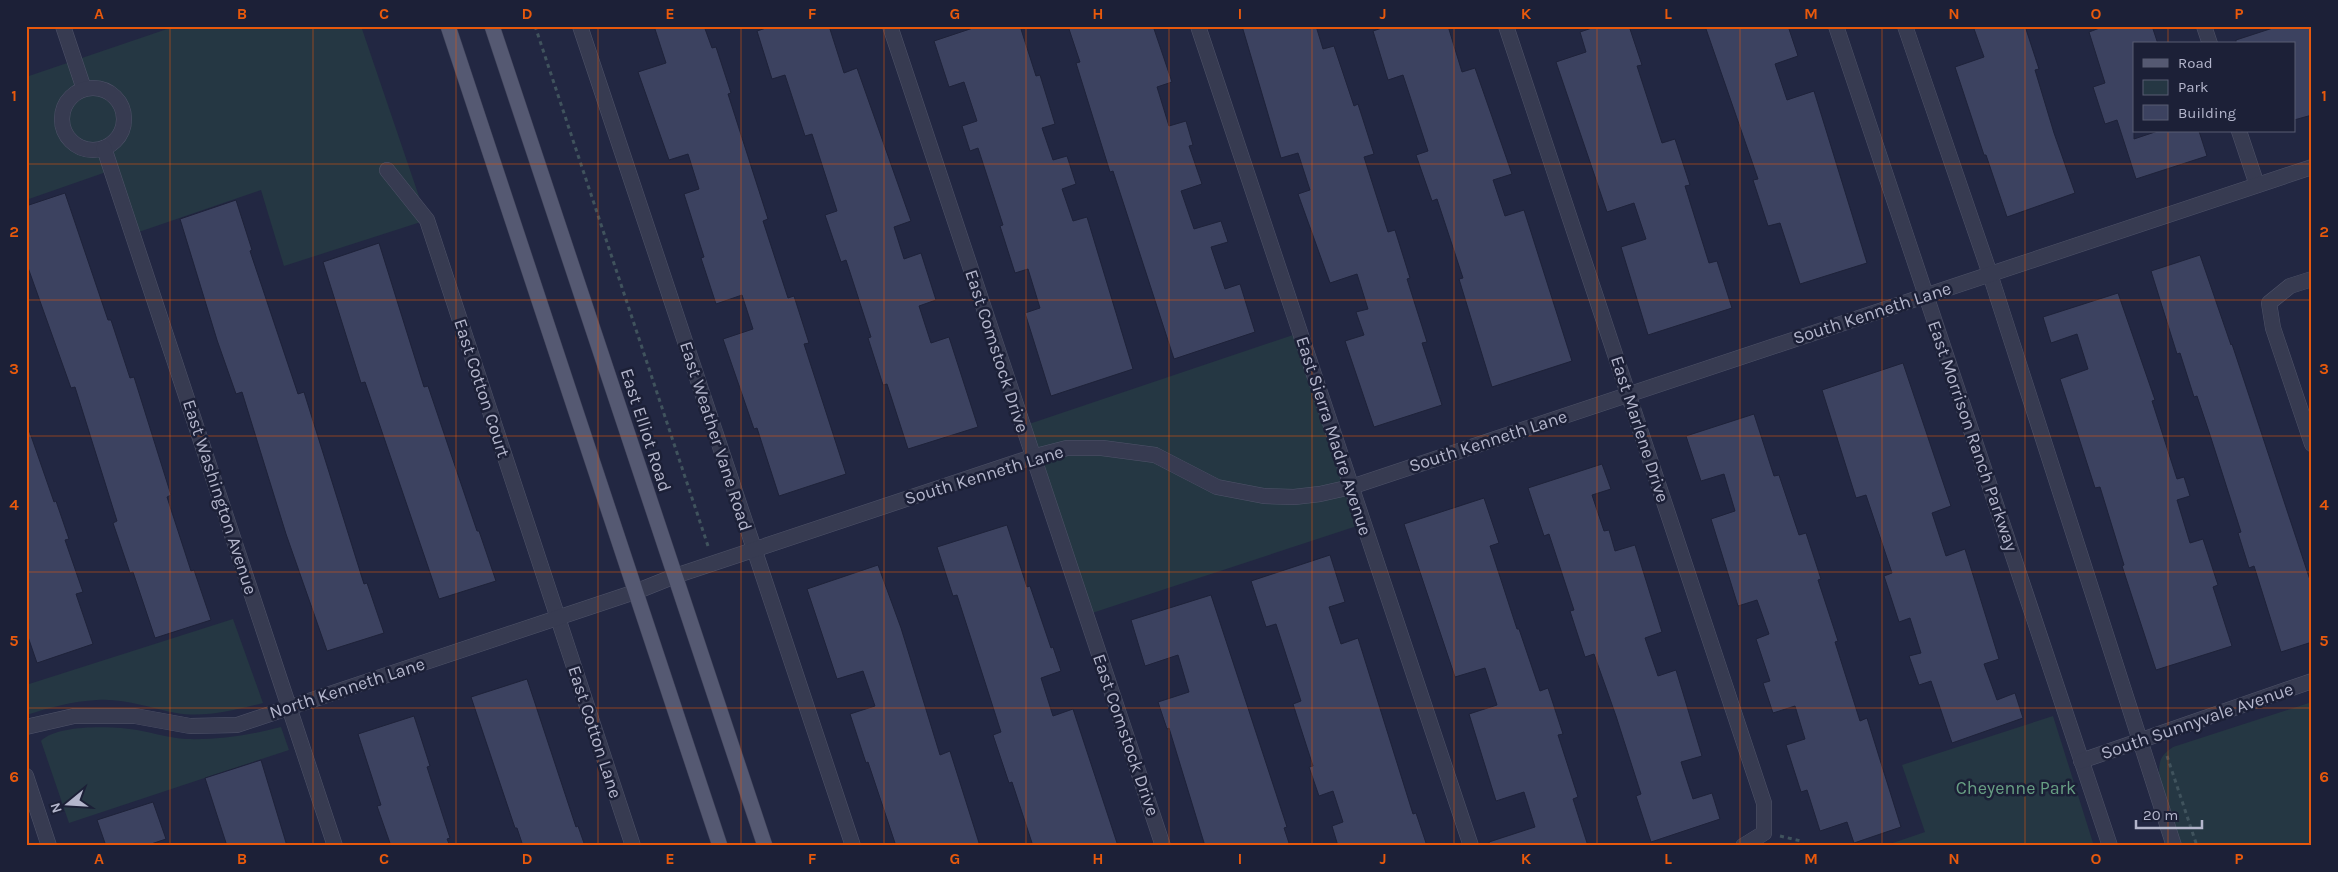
<svg xmlns="http://www.w3.org/2000/svg" width="2338" height="872" font-family="Karla,sans-serif">
  <rect width="100%" height="100%" fill="#222742"/>
  <g fill="#253743">
    <polygon points="176,26 361,26 427,220 284,266 261,190 133,234 112,170 26,200 26,77"/>
    <polygon points="1293,335 1357,526 1092,613 1029,424"/>
    <path d="M233 619 263 703C236 710 204 718 176 713 150 708 124 698 97 700 73 701 49 708 26 715V685Z"/>
    <path d="M2312 702V846H2182L2159 776C2159 760 2160 756 2173 747Z"/>
    <polygon points="2053,716 2094,846 1884,846 1925,832 1902,765"/>
    <path d="M281 727 289 750 69 823 41 741C57 724 115 726 137 730 154 733 169 738 186 739 219 740 250 735 281 727Z"/>
  </g>
  <g fill="#3c4260" stroke="#1e2239">
    <polygon points="654,26 704,26 712,48 716,47 731,93 728,94 768,219 763,221 788,298 794,296 809,343 804,344 846,474 779,496 757,428 754,429 723,339 753,329 742,295 716,304 701,258 704,257 684,194 699,189 688,154 669,160 638,72 666,63"/>
    <polygon points="772,26 829,26 844,73 857,68 911,221 894,227 904,259 921,253 936,300 919,306 931,343 949,337 978,427 908,449 887,384 883,385 868,338 871,337 846,260 841,262 825,215 837,211 812,134 805,136 785,75 772,79 757,31"/>
    <polygon points="979,26 1020,26 1036,76 1040,75 1055,124 1042,128 1053,160 1067,156 1076,184 1062,189 1073,221 1087,217 1133,369 1051,396 1025,313 1040,308 1028,269 1015,273 1000,226 1003,225 978,148 970,151 962,126 977,121 964,82 949,87 934,41"/>
    <polygon points="1068,26 1153,26 1172,82 1157,87 1169,126 1186,121 1193,145 1189,146 1202,184 1181,191 1194,229 1221,221 1228,242 1211,247 1225,289 1240,284 1255,332 1174,359 1113,171 1110,172 1095,124 1076,63 1080,62"/>
    <polygon points="1242,26 1316,26 1323,49 1334,46 1354,106 1358,104 1374,154 1364,157 1388,232 1395,230 1410,278 1407,279 1427,342 1422,343 1442,405 1374,427 1345,341 1364,335 1356,312 1368,309 1357,274 1330,283 1298,194 1310,190 1298,153 1281,158"/>
    <polygon points="1388,26 1448,26 1462,72 1475,68 1512,174 1493,180 1505,216 1524,210 1572,361 1492,387 1459,279 1463,278 1437,199 1432,201 1416,155 1428,151 1403,75 1388,80 1373,31"/>
    <polygon points="1598,26 1629,26 1642,65 1637,66 1662,143 1675,139 1690,185 1685,186 1709,263 1717,261 1732,308 1648,335 1621,247 1646,239 1634,203 1607,212 1556,62 1586,52 1580,32"/>
    <polygon points="1705,26 1788,26 1798,56 1775,64 1787,100 1814,91 1867,263 1800,284 1780,223 1768,226 1753,180 1758,179"/>
    <polygon points="1973,26 2025,26 2039,69 2035,70 2054,133 2075,193 2007,217 1986,155 1984,155 1955,67 1984,57"/>
    <polygon points="2105,26 2152,26 2158,44 2134,44 2134,139 2158,131 2199,131 2207,156 2136,179 2117,120 2105,124 2093,87 2105,83 2089,32"/>
    <polygon points="2279,26 2312,26 2312,115 2294,120 2294,44 2236,44 2236,40"/>
    <polygon points="65,193 108,320 111,320 130,378 134,377 171,495 167,497 191,571 194,570 211,620 155,638 133,572 130,573 113,523 117,521 75,387 71,388 26,262 26,206"/>
    <polygon points="236,200 252,250 250,251 298,394 304,392 364,584 367,583 384,633 327,651 286,534 242,392 236,394 217,340 180,219"/>
    <polygon points="379,243 424,387 428,386 477,531 479,531 496,581 439,599 365,382 361,383 323,262"/>
    <polygon points="2200,255 2231,345 2232,344 2312,586 2312,642 2281,652 2254,566 2249,568 2238,533 2241,532 2211,438 2197,396 2194,397 2180,353 2177,354 2151,271"/>
    <polygon points="2118,293 2155,400 2152,401 2177,479 2184,477 2190,496 2177,500 2190,543 2203,539 2218,585 2213,587 2232,646 2156,670 2122,566 2124,565 2100,487 2095,488 2060,379 2088,369 2077,334 2051,343 2043,317"/>
    <polygon points="1903,363 1951,506 1932,513 1946,556 1965,549 1999,659 1984,664 1997,700 2015,693 2023,718 1952,743 1931,681 1919,685 1909,656 1921,653 1910,618 1899,622 1884,576 1892,573 1866,495 1856,498 1822,390"/>
    <polygon points="1754,414 1774,476 1779,475 1799,535 1806,533 1821,579 1818,580 1838,641 1835,642 1860,721 1867,718 1901,827 1854,843 1847,822 1820,831 1807,790 1801,792 1786,745 1805,739 1795,706 1773,713 1763,683 1770,681 1756,639 1769,634 1757,600 1738,606 1711,519 1735,511 1724,474 1701,481 1686,436"/>
    <polygon points="29,430 54,502 56,501 69,539 65,540 83,592 76,594 93,644 37,663 26,631 26,431"/>
    <polygon points="1602,464 1611,489 1592,495 1604,531 1609,530 1615,551 1635,545 1662,632 1645,638 1658,676 1676,670 1702,756 1681,762 1693,799 1712,793 1720,819 1651,842 1636,796 1641,794 1616,716 1594,654 1585,657 1570,611 1574,610 1549,534 1544,536 1528,488"/>
    <polygon points="1484,498 1499,543 1490,546 1517,629 1519,629 1540,691 1548,688 1563,734 1558,735 1578,797 1573,799 1588,846 1490,846 1489,842 1535,827 1524,792 1496,801 1469,714 1497,705 1485,668 1455,677 1404,524"/>
    <polygon points="1007,525 1027,587 1030,586 1051,648 1053,647 1061,671 1041,678 1053,716 1073,709 1118,846 1033,846 1012,782 1009,783 993,735 1001,732 957,595 953,596 937,547"/>
    <polygon points="1330,555 1345,602 1329,607 1341,644 1358,638 1413,814 1416,813 1427,846 1338,846 1332,826 1343,822 1333,791 1319,796 1309,767 1313,766 1293,704 1301,701 1276,624 1266,627 1251,581"/>
    <polygon points="878,565 901,628 940,755 950,751 980,846 896,846 868,762 866,763 850,714 875,706 863,671 837,679 807,589"/>
    <polygon points="1211,595 1287,827 1284,828 1290,846 1205,846 1169,728 1167,729 1158,702 1189,692 1178,655 1145,666 1131,620"/>
    <polygon points="527,679 576,827 578,826 585,846 523,846 517,828 515,828 471,697"/>
    <polygon points="414,716 430,766 427,767 450,838 447,839 450,846 391,846 377,806 381,805 358,734"/>
    <polygon points="261,760 287,846 227,846 205,778"/>
    <polygon points="153,802 166,839 145,846 106,846 97,820"/>
  </g>
  <g fill="none" stroke-linecap="round" stroke-linejoin="round">
    <defs>
      <g id="minor">
        <polyline points="63,26 84,89"/>
        <polyline points="580,26 853,846"/>
        <polyline points="890,26 1163,846"/>
        <polyline points="1198,26 1471,846"/>
        <polyline points="1506,26 1764,803 1764,833 1743,846"/>
        <polyline points="1836,26 2110,846"/>
        <polyline points="1905,26 1990,274 2174,846"/>
        <polyline points="2204,26 2210,44"/>
        <circle cx="93" cy="119" r="31"/>
        <polyline points="2239,131 2257,185"/>
        <polyline points="104,148 335,846"/>
        <polyline points="387,170 427,220 633,846"/>
        <polyline points="2312,279 2290,286 2269,303 2273,328 2312,444"/>
        <polyline points="26,727 74,716 135,716 190,726 237,725 635,592 675,576 1032,457 1067,448 1102,448 1155,455 1217,487 1264,496 1294,497 1320,494 1351,487 2312,167"/>
        <polyline points="2081,761 2312,681"/>
        <polyline points="26,776 49,846"/>
      </g>
      <g id="major">
        <polyline points="448,26 720,846"/>
        <polyline points="492,26 765,846"/>
      </g>
    </defs>
    <use href="#minor" stroke="#4f5369" stroke-width="16"/>
    <use href="#major" stroke="#3e4158" stroke-width="16"/>
    <g stroke="#40535d" stroke-width="3" stroke-dasharray="4 4" stroke-linecap="butt">
      <polyline points="535,26 708,546"/>
      <polyline points="2167,756 2197,846"/>
      <polyline points="1780,836 1801,841 1803,846"/>
    </g>
    <use href="#minor" stroke="#373b51" stroke-width="15"/>
    <use href="#major" stroke="#555972" stroke-width="15"/>
  </g>
  <path fill="none" stroke="#e8590c" stroke-width="1" stroke-opacity="0.55" d="M170 26V846M313 26V846M456 26V846M598 26V846M741 26V846M884 26V846M1026 26V846M1169 26V846M1312 26V846M1454 26V846M1597 26V846M1740 26V846M1882 26V846M2025 26V846M2168 26V44M2168 131V846M26 164H2312M26 300H2312M26 436H2312M26 572H2312M26 708H2312"/>
  <g text-anchor="middle" dominant-baseline="central" stroke-width="5" stroke-linejoin="round" paint-order="stroke">
    <g font-size="18" fill="#b4b6cc" stroke="#1c2037">
      <text transform="translate(1872 313) rotate(-18)">South Kenneth Lane</text>
      <text transform="translate(997 351) rotate(72)">East Comstock Drive</text>
      <text transform="translate(482 388) rotate(72)">East Cotton Court</text>
      <text transform="translate(1640 429) rotate(72)">East Marlene Drive</text>
      <text transform="translate(646 430) rotate(72)">East Elliot Road</text>
      <text transform="translate(716 436) rotate(72)">East Weather Vane Road</text>
      <text transform="translate(1334 436) rotate(72)">East Sierra Madre Avenue</text>
      <text transform="translate(1973 436) rotate(71)">East Morrison Ranch Parkway</text>
      <text transform="translate(1488 441) rotate(-18)">South Kenneth Lane</text>
      <text transform="translate(984 475) rotate(-17)">South Kenneth Lane</text>
      <text transform="translate(220 497) rotate(72)">East Washington Avenue</text>
      <text transform="translate(347 688) rotate(-18)">North Kenneth Lane</text>
      <text transform="translate(2197 721) rotate(-19)">South Sunnyvale Avenue</text>
      <text transform="translate(595 732) rotate(72)">East Cotton Lane</text>
      <text transform="translate(1126 735) rotate(71)">East Comstock Drive</text>
    </g>
    <g font-size="18" fill="#689f84" stroke="#1c2037">
      <text x="2016" y="788">Cheyenne Park</text>
    </g>
  </g>
  <rect width="2338" height="872" fill="none" stroke="#1c2037" stroke-width="55"/>
  <rect x="2133" y="42" width="162" height="90" fill="#1c2037" stroke="#595c73"/>
  <rect x="2143" y="59" width="25" height="8" fill="#555972" stroke="#595c73"/>
  <text x="2178" y="68" font-size="15" fill="#b4b6cc">Road</text>
  <rect x="2143" y="80" width="25" height="15" fill="#253743" stroke="#595c73"/>
  <text x="2178" y="92" font-size="15" fill="#b4b6cc">Park</text>
  <rect x="2143" y="105" width="25" height="15" fill="#3c4260" stroke="#595c73"/>
  <text x="2178" y="118" font-size="15" fill="#b4b6cc">Building</text>
  <g transform="translate(68 804) rotate(252)" stroke="#1c2037" stroke-width="4" paint-order="stroke">
  <path d="M0-4L9 19L0 12L-9 19Z" fill="#b4b6cc"/>
  <text y="-8" font-size="14" font-weight="bold" text-anchor="middle" fill="#b4b6cc">N</text>
  </g>
  <path d="M2136 820v8h66v-8" fill="none" stroke="#b4b6cc" stroke-width="2.5"/>
  <text x="2143" y="820" font-size="15" fill="#b4b6cc" stroke="#1c2037" stroke-width="4" paint-order="stroke">20 m</text>
  <rect x="28" y="28" width="2282" height="816" fill="none" stroke="#e8590c" stroke-width="2"/>
  <g font-size="16" text-anchor="middle" font-weight="bold" fill="#e8590c">
    <text x="99" y="19">A</text>
    <text x="242" y="19">B</text>
    <text x="384" y="19">C</text>
    <text x="527" y="19">D</text>
    <text x="670" y="19">E</text>
    <text x="812" y="19">F</text>
    <text x="955" y="19">G</text>
    <text x="1098" y="19">H</text>
    <text x="1240" y="19">I</text>
    <text x="1383" y="19">J</text>
    <text x="1526" y="19">K</text>
    <text x="1668" y="19">L</text>
    <text x="1811" y="19">M</text>
    <text x="1954" y="19">N</text>
    <text x="2096" y="19">O</text>
    <text x="2239" y="19">P</text>
    <text x="14" y="101">1</text>
    <text x="2324" y="101">1</text>
    <text x="14" y="237">2</text>
    <text x="2324" y="237">2</text>
    <text x="14" y="374">3</text>
    <text x="2324" y="374">3</text>
    <text x="14" y="510">4</text>
    <text x="2324" y="510">4</text>
    <text x="14" y="646">5</text>
    <text x="2324" y="646">5</text>
    <text x="14" y="782">6</text>
    <text x="2324" y="782">6</text>
    <text x="99" y="864">A</text>
    <text x="242" y="864">B</text>
    <text x="384" y="864">C</text>
    <text x="527" y="864">D</text>
    <text x="670" y="864">E</text>
    <text x="812" y="864">F</text>
    <text x="955" y="864">G</text>
    <text x="1098" y="864">H</text>
    <text x="1240" y="864">I</text>
    <text x="1383" y="864">J</text>
    <text x="1526" y="864">K</text>
    <text x="1668" y="864">L</text>
    <text x="1811" y="864">M</text>
    <text x="1954" y="864">N</text>
    <text x="2096" y="864">O</text>
    <text x="2239" y="864">P</text>
  </g>
</svg>
